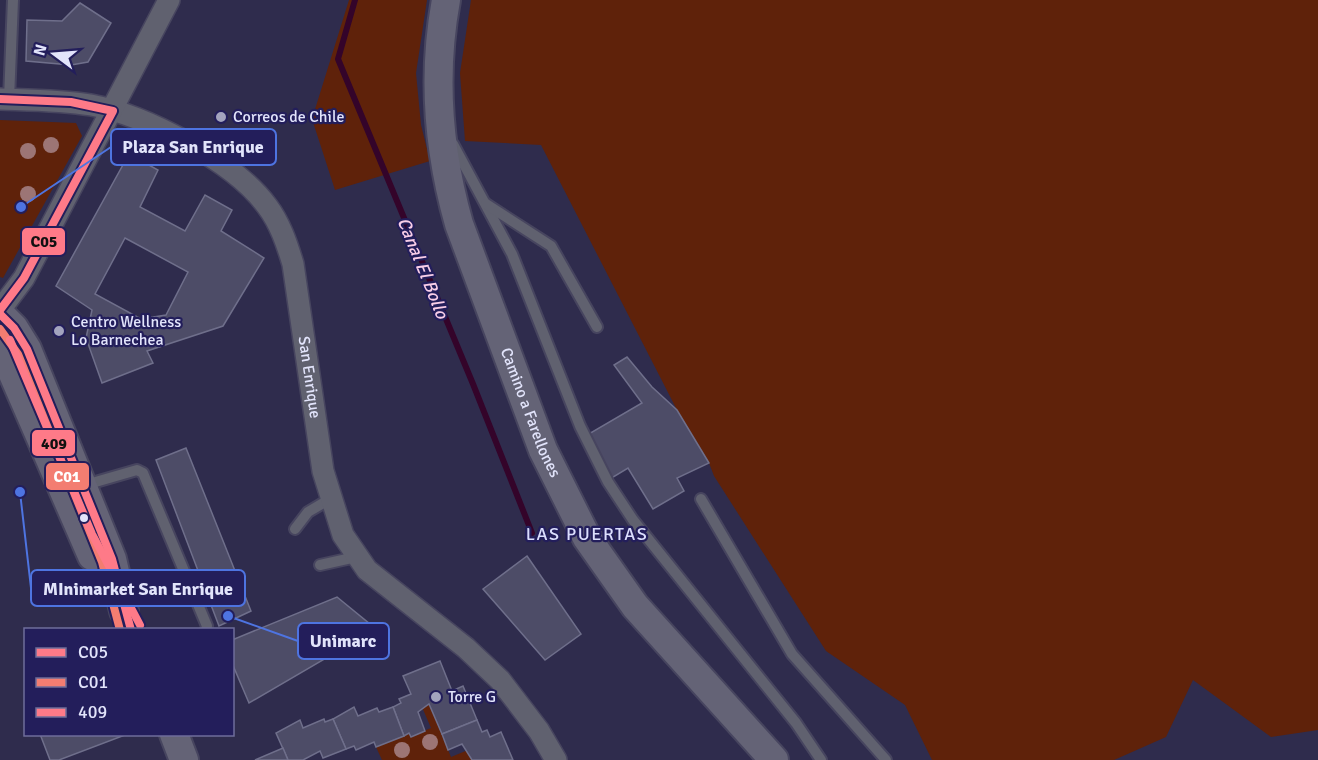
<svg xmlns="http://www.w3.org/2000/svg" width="1318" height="760" font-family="Signika,sans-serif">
  <rect width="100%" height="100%" fill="#2f2c4d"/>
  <g fill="#5f220a">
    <polygon points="349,0 427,0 416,73 421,125 430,161 335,190 312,119"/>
    <polygon points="471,0 1318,0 1318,730 1271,737 1193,680 1166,737 1114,760 932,760 905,705 826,651 714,476 709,463 677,410 541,145 465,141 460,73"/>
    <polygon points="0,120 76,123 82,136 3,278 0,277"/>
    <polygon points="429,704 451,757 468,750 472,760 382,760 376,747 409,733 411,736 431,728 422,707"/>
  </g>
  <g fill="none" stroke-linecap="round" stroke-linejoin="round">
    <polyline stroke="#34042a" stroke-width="6" points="355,0 338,59 473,384 532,533"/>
  </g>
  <g fill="#4d4c67" stroke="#6f6f8b" stroke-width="1.5" fill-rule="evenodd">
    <polygon points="80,3 111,23 88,62 71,65 26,61 27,20 62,21"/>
    <path d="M129 154 158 170 140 207 185 231 205 195 232 210 221 231 264 258 223 326 147 351 153 363 102 383 86 338 92 310 56 286ZM125 238 188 272 166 315 141 319 95 294Z"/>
    <polygon points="627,357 652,387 677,410 709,463 677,478 684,491 653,509 628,468 610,479 587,435 642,403 614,365"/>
    <polygon points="186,448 251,611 219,626 156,460"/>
    <polygon points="527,556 581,634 545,660 483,589"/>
    <polygon points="337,597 376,629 249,703 232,663 232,640"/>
    <polygon points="440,661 452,691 463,686 477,720 442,734 429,704 418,712 425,731 411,737 409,733 404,736 393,707 401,703 399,699 411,694 403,676"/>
    <polygon points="354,707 358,716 377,708 379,712 393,707 404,736 376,747 374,742 356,750 354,746 346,749 333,719"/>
    <polygon points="324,719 325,722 333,719 346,749 323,758 320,751 303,760 288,760 276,733 300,720 303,728"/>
    <polygon points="477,720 482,732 487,730 490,737 501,732 513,760 472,760 462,744 448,750 442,734"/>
    <polygon points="40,734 125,734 125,735 59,760 50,760"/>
    <polygon points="283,748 288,760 255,760"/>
  </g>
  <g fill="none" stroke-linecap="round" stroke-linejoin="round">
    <defs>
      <g id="lane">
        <polyline points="9,99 13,0"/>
        <polyline points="453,144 512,254 580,426 608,482 633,520 796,723 821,760"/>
        <polyline points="486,204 551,246 597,327"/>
        <polyline points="85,485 137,470 143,473 207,626 206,630"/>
        <polyline points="701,499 792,654 886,760"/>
        <polyline points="295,529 308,512 330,499"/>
        <polyline points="320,565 356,557"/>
      </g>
      <g id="street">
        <path id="s1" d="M0 99C30 100 61 100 91 105 145 115 234 161 267 206 280 223 287 244 293 264L323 471 343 535 367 570 466 648 500 680 539 731 556 760"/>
        <polyline points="0,310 24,278 169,0"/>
      </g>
      <g id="secondary">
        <path id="s2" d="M446 0C432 76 438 150 459 224L543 450 587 538 635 606 774 760"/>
        <polyline points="0,314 14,328 27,349 112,559 124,611"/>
        <polyline points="0,344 92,556"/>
        <polyline points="174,734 184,760"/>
      </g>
    </defs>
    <use href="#lane" stroke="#47455f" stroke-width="14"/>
    <use href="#street" stroke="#47455f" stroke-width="24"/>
    <use href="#secondary" stroke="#47455f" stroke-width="32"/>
    <use href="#lane" stroke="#60616f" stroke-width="10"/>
    <use href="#street" stroke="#60616f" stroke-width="21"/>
    <use href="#secondary" stroke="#646376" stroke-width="28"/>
    <defs>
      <g id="bus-1">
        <polyline points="0,99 71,102 113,111 24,278 0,310"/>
        <polyline points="0,314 14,328 27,349 112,559 131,630"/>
      </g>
      <polyline id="bus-2" points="0,329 18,354 102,562 120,630"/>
      <polyline id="bus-3" points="10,340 92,534 140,625"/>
    </defs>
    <use href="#bus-1" stroke="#231e5b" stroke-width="12"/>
    <use href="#bus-2" stroke="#231e5b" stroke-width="12"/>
    <use href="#bus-3" stroke="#231e5b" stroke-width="12"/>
    <use href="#bus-1" stroke="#fe7a88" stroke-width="8"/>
    <use href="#bus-2" stroke="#f37d71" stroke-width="8"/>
    <use href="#bus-3" stroke="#fe7a88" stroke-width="8"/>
  </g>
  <g fill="#9c7575">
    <circle cx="51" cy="145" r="8"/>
    <circle cx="28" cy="151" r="8"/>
    <circle cx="28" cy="194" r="8"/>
    <circle cx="430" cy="742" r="8"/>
    <circle cx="402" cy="750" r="8"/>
  </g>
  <g fill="#a3a4be" stroke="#231e5b" stroke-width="2">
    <circle cx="221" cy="117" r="6"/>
    <circle cx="59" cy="331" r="6"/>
    <circle cx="436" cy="697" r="6"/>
  </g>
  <circle fill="#e2e4fb" stroke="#231e5b" stroke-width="2" cx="84" cy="518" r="5"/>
  <g text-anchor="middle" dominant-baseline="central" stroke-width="4.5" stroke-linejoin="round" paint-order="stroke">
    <g font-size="16" fill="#e2e4fb" stroke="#231e5b" text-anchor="start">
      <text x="233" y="117">Correos de Chile</text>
      <text x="71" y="322">Centro Wellness<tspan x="71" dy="18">Lo Barnechea</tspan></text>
      <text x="448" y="697">Torre G</text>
    </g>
    <g font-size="16" fill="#e2e4fb" stroke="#231e5b">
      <text stroke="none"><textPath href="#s1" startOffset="476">San Enrique</textPath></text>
      <text stroke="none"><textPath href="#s2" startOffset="428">Camino a Farellones</textPath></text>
    </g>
    <g font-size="18" font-style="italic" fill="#f9cee8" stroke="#231e5b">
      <text transform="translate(423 268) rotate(68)">Canal El Bollo</text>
    </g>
    <g font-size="18" letter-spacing="1.5" fill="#dbdefd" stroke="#231e5b">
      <text x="587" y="534">LAS PUERTAS</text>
    </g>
  </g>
  <path fill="none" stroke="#4e74e1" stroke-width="2" d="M21 207L111 147M20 492L31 588M228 616L298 641"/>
  <g fill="#4e74e1" stroke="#231e5b" stroke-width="2">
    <circle cx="21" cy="207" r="6"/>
    <circle cx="20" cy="492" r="6"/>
    <circle cx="228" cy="616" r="6"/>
  </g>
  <g fill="#231e5b" stroke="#4e74e1" stroke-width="2">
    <rect x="111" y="129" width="165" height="36" rx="6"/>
    <rect x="31" y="570" width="214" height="36" rx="6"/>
    <rect x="298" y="623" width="91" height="36" rx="6"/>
  </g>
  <g font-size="18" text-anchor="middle" font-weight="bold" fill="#e2e4fb">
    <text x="193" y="153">Plaza San Enrique</text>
    <text x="138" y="595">MInimarket San Enrique</text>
    <text x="343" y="647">Unimarc</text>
  </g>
  <g stroke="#231e5b" stroke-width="2">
    <rect x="21" y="227" width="45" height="29" rx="6" fill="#fe7a88"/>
    <rect x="31" y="429" width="45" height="28" rx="6" fill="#fe7a88"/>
    <rect x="45" y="462" width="45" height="29" rx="6" fill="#f37d71"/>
  </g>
  <g font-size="16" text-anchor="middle" font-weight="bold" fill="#fff">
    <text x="67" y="482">C01</text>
  </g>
  <g font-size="16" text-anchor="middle" font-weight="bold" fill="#111">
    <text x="44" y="247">C05</text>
    <text x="54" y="449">409</text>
  </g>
  <rect x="24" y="628" width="210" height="108" fill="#231e5b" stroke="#6f6d9b" stroke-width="1.5"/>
  <rect x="36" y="648" width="30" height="9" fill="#fe7a88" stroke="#6f6d9b" stroke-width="1.5"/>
  <text x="78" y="658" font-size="18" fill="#e2e4fb">C05</text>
  <rect x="36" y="678" width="30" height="9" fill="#f37d71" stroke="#6f6d9b" stroke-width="1.5"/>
  <text x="78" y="688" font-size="18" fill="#e2e4fb">C01</text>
  <rect x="36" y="708" width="30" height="9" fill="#fe7a88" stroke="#6f6d9b" stroke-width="1.5"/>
  <text x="78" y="718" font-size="18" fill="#e2e4fb">409</text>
  <g transform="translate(54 54) rotate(286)" stroke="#231e5b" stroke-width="4.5" paint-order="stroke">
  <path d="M0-4.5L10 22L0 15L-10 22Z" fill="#e2e4fb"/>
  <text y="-9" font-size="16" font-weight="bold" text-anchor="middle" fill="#e2e4fb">N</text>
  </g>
</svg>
